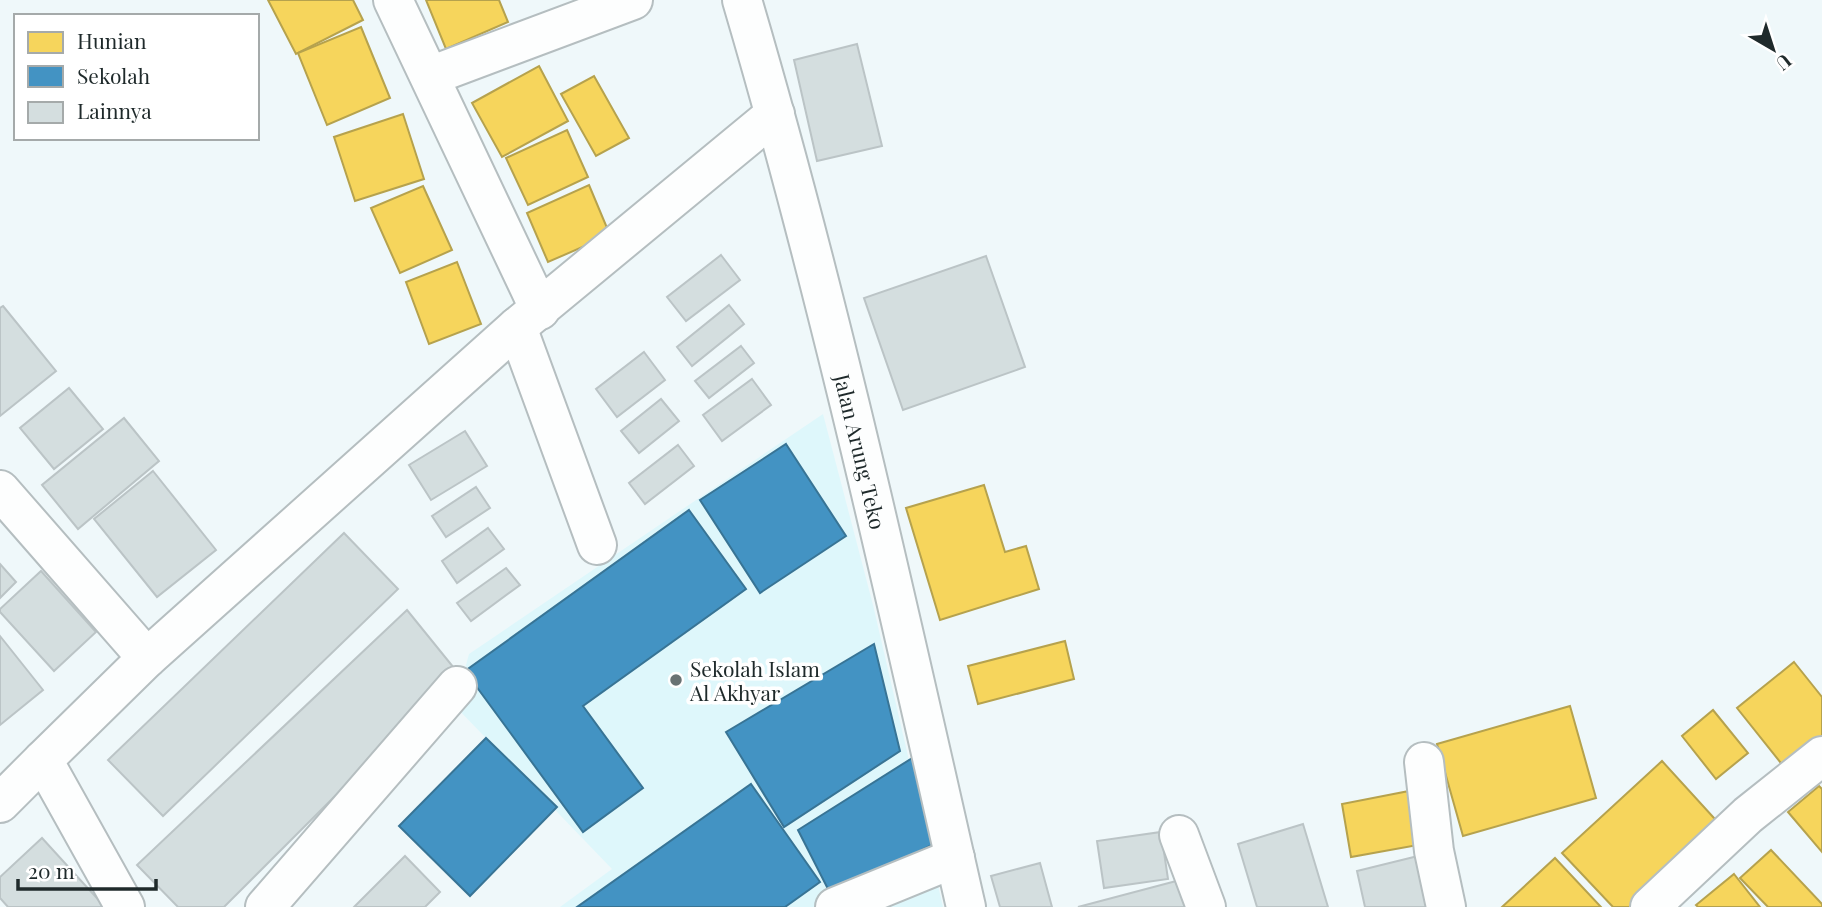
<svg xmlns="http://www.w3.org/2000/svg" width="1822" height="907" font-family="'Playfair Display',serif">
  <rect width="100%" height="100%" fill="#eff8fa"/>
  <polygon fill="#def7fb" points="823,414 873,605 943,907 560,907 612,869 455,706 469,654"/>
  <g fill="#f6d55c" stroke="#b6a24d" stroke-width="2">
    <polygon points="268,0 353,0 363,20 296,54"/>
    <polygon points="426,0 499,0 508,22 446,49"/>
    <polygon points="361,27 390,98 327,125 298,53"/>
    <polygon points="539,66 568,121 502,157 472,103"/>
    <polygon points="594,76 629,138 596,156 561,94"/>
    <polygon points="403,114 424,179 355,201 334,137"/>
    <polygon points="567,130 588,177 528,205 506,158"/>
    <polygon points="589,185 610,235 548,262 527,213"/>
    <polygon points="423,186 452,250 400,273 371,208"/>
    <polygon points="457,262 481,324 429,344 406,282"/>
    <polygon points="984,485 1005,552 1026,546 1039,589 940,620 906,508"/>
    <polygon points="1065,641 1074,679 978,704 968,666"/>
    <polygon points="1794,662 1822,697 1822,736 1784,767 1737,708"/>
    <polygon points="1570,706 1596,798 1463,836 1437,744"/>
    <polygon points="1713,710 1748,753 1716,779 1682,736"/>
    <polygon points="1662,761 1724,829 1640,907 1613,907 1562,853"/>
    <polygon points="1819,786 1822,789 1822,852 1788,812"/>
    <polygon points="1409,791 1418,845 1351,857 1342,804"/>
    <polygon points="1771,850 1822,904 1822,907 1768,907 1740,878"/>
    <polygon points="1555,858 1601,907 1502,907"/>
    <polygon points="1734,874 1760,907 1698,907 1696,905"/>
  </g>
  <g fill="#4393c3" stroke="#387495" stroke-width="2">
    <polygon points="786,444 846,536 760,593 700,500"/>
    <polygon points="689,510 746,589 583,706 643,788 583,832 465,671"/>
    <polygon points="874,644 900,751 784,827 726,732"/>
    <polygon points="486,738 557,807 470,896 399,826"/>
    <polygon points="917,755 938,842 831,895 798,830"/>
    <polygon points="751,784 820,882 785,907 577,907"/>
  </g>
  <g fill="#d4dedf" stroke="#bbc4c6" stroke-width="2">
    <polygon points="857,44 882,146 817,161 794,60"/>
    <polygon points="721,255 740,280 686,321 667,297"/>
    <polygon points="986,256 1025,367 903,410 864,298"/>
    <polygon points="729,305 744,324 692,366 677,347"/>
    <polygon points="3,306 56,371 0,416 0,308"/>
    <polygon points="741,346 754,363 709,398 695,381"/>
    <polygon points="644,352 665,380 617,417 596,389"/>
    <polygon points="752,379 771,405 722,441 703,415"/>
    <polygon points="69,388 103,429 54,469 20,428"/>
    <polygon points="661,399 679,421 639,453 621,431"/>
    <polygon points="124,418 159,461 78,529 42,485"/>
    <polygon points="465,431 487,466 431,500 409,465"/>
    <polygon points="678,445 694,466 645,504 629,483"/>
    <polygon points="153,471 216,550 157,597 94,519"/>
    <polygon points="476,487 490,508 446,537 432,516"/>
    <polygon points="488,528 504,549 457,583 442,561"/>
    <polygon points="344,533 398,589 163,816 108,760"/>
    <polygon points="0,564 16,582 0,598"/>
    <polygon points="506,568 520,585 471,621 457,603"/>
    <polygon points="41,571 96,632 54,671 0,612 0,609"/>
    <polygon points="407,610 458,673 224,907 178,907 137,865"/>
    <polygon points="0,636 43,690 0,725"/>
    <polygon points="1303,824 1328,907 1257,907 1238,844"/>
    <polygon points="1161,832 1168,879 1104,888 1097,841"/>
    <polygon points="42,838 105,907 8,907 0,898 0,877"/>
    <polygon points="405,856 440,892 425,907 354,907"/>
    <polygon points="1418,856 1431,907 1365,907 1357,871"/>
    <polygon points="1040,863 1052,907 1000,907 991,876"/>
    <polygon points="1180,880 1187,907 1078,907"/>
  </g>
  <g fill="none" stroke-linecap="round" stroke-linejoin="round">
    <defs>
      <g id="minor">
        <polyline points="393,0 540,310"/>
        <path id="s1" d="M742 0C830 298 897 604 966 907"/>
        <polyline points="430,76 633,0"/>
        <polyline points="517,327 597,545"/>
        <polyline points="0,490 147,658 43,760 125,907"/>
        <polyline points="147,658 517,327 775,114"/>
        <polyline points="1424,762 1434,851 1446,907"/>
        <polyline points="0,803 43,760"/>
        <polyline points="1179,835 1206,907"/>
        <polyline points="265,907 457,686"/>
        <polyline points="835,907 955,858"/>
        <polyline points="1650,907 1748,815 1822,756"/>
      </g>
    </defs>
    <use href="#minor" stroke="#b5bec0" stroke-width="42"/>
    <use href="#minor" stroke="#fdfefe" stroke-width="38"/>
  </g>
  <circle fill="#687273" stroke="#fff" stroke-width="2.5" cx="676" cy="680" r="7"/>
  <g text-anchor="middle" dominant-baseline="central" stroke-width="7" stroke-linejoin="round" paint-order="stroke">
    <g font-size="21" fill="#1f2a2b" stroke="#fff">
      <text stroke="none"><textPath href="#s1" startOffset="467">Jalan Arung Teko</textPath></text>
    </g>
    <g font-size="21" fill="#1f2a2b" stroke="#fff" text-anchor="start">
      <text x="690" y="668">Sekolah Islam<tspan x="690" dy="24">Al Akhyar</tspan></text>
    </g>
  </g>
  <rect x="14" y="14" width="245" height="126" fill="#ffffff" stroke="#a5aaaa" stroke-width="2"/>
  <rect x="28" y="32" width="35" height="21" fill="#f6d55c" stroke="#a5aaaa" stroke-width="2"/>
  <text x="77" y="49" font-size="21" fill="#1f2a2b">Hunian</text>
  <rect x="28" y="66" width="35" height="21" fill="#4393c3" stroke="#a5aaaa" stroke-width="2"/>
  <text x="77" y="84" font-size="21" fill="#1f2a2b">Sekolah</text>
  <rect x="28" y="102" width="35" height="21" fill="#d4dedf" stroke="#a5aaaa" stroke-width="2"/>
  <text x="77" y="119" font-size="21" fill="#1f2a2b">Lainnya</text>
  <g transform="translate(1773 49) rotate(141)" stroke="#ffffff" stroke-width="5" paint-order="stroke">
  <path d="M0-5L12 26L0 18L-12 26Z" fill="#1f2a2b"/>
  <text y="-10" font-size="19" font-weight="bold" text-anchor="middle" fill="#1f2a2b">U</text>
  </g>
  <path d="M18 879v10h138v-10" fill="none" stroke="#1f2a2b" stroke-width="3.5"/>
  <text x="28" y="879" font-size="21" fill="#1f2a2b" stroke="#ffffff" stroke-width="5" paint-order="stroke">20 m</text>
</svg>
